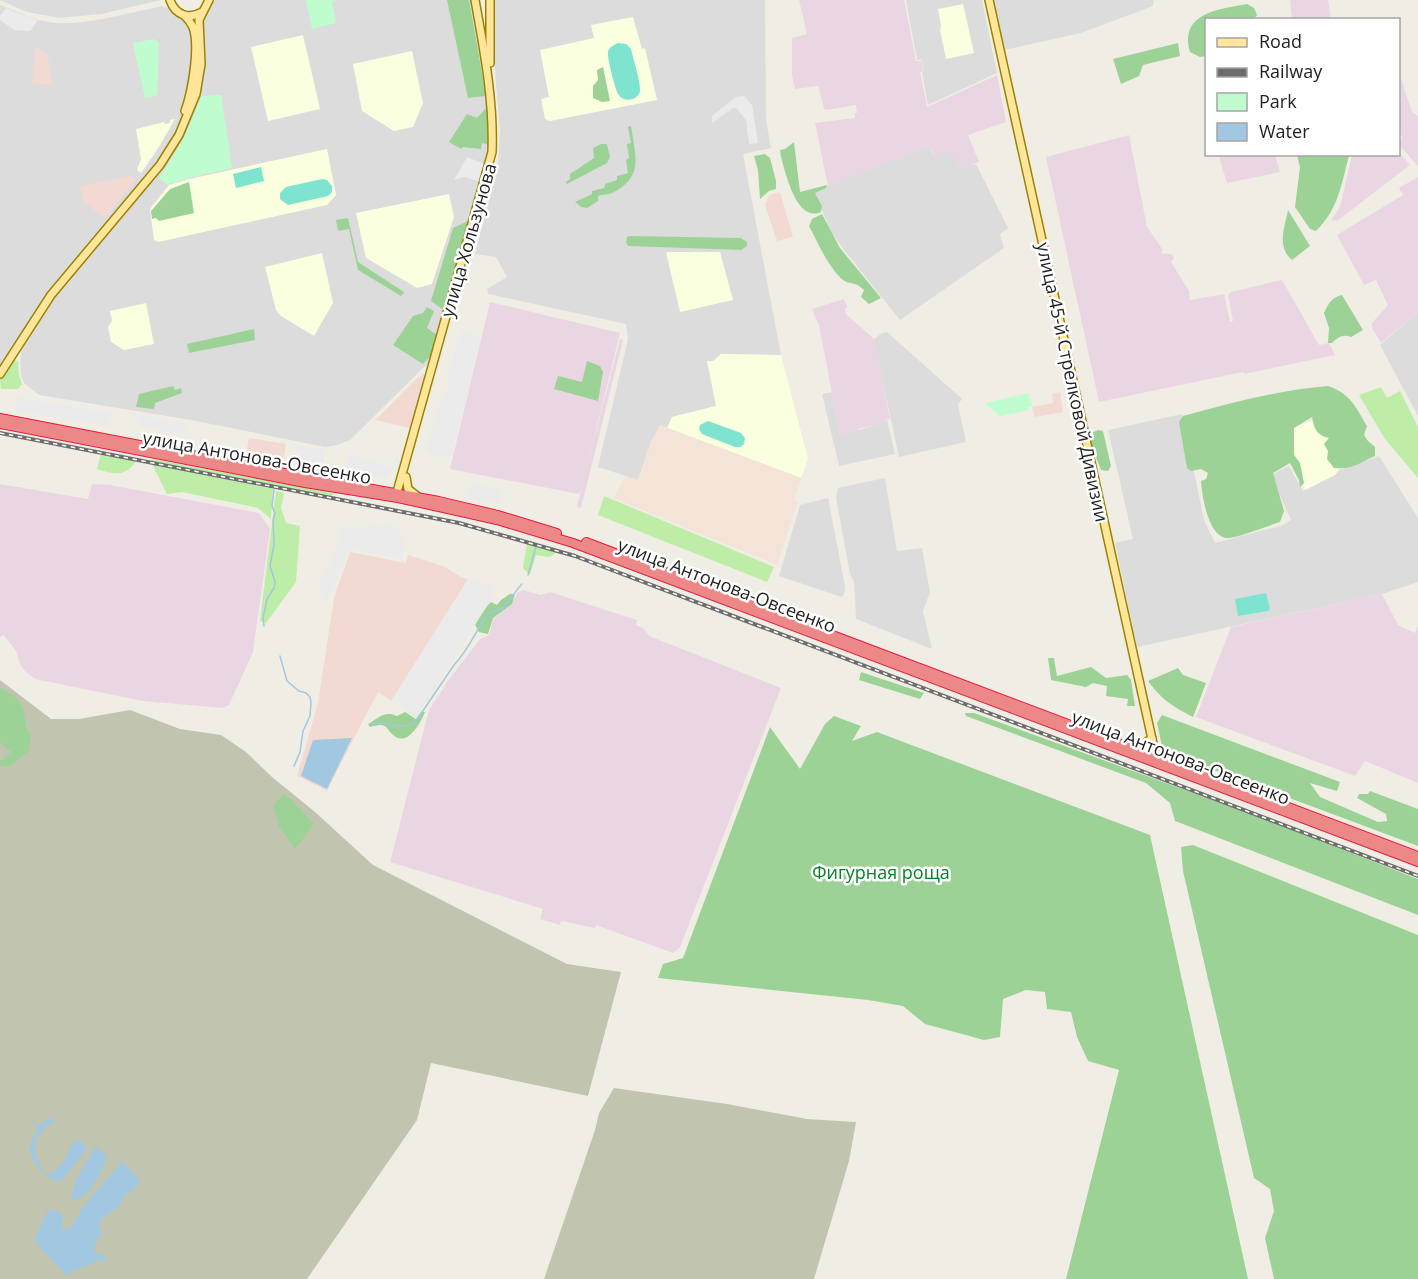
<svg xmlns="http://www.w3.org/2000/svg" width="1418" height="1279" font-family="'Open Sans',sans-serif">
  <rect width="100%" height="100%" fill="#f0eee4"/>
  <g fill="#dddcdc">
    <polygon points="0,0 161,0 102,14 59,18 27,12"/>
    <polygon points="210,0 475,0 493,136 433,364 425,366 350,440 337,445 325,447 191,420 39,395 24,383 21,375 20,361 23,340 40,311 146,183 183,128 199,20"/>
    <polygon points="494,0 765,0 766,120 771,148 743,154 781,355 721,354 716,406 672,417 667,428 660,425 651,442 638,480 598,467 628,339 626,324 488,294 487,289 507,277 496,257 475,254 498,164 500,131 494,60"/>
    <polygon points="906,0 982,0 997,73 928,105 922,72 924,71 922,60 917,60"/>
    <polygon points="993,0 1154,0 1153,6 1081,33 1004,50"/>
    <polygon points="0,5 38,20 55,23 75,23 103,19 162,6 185,16 192,25 195,40 186,110 178,130 158,160 48,292 0,367"/>
    <polygon points="929,146 933,154 952,151 963,167 976,164 1008,228 1000,234 1004,248 900,320 841,246 831,231 814,191"/>
    <polygon points="1418,312 1418,416 1380,345"/>
    <polygon points="887,332 962,399 958,404 966,442 899,457 874,342 874,339 882,333"/>
    <polygon points="832,392 840,435 880,424 880,421 887,419 895,454 839,466 822,394"/>
    <polygon points="1182,414 1204,520 1215,543 1283,525 1291,520 1271,475 1289,466 1303,491 1335,475 1339,470 1379,456 1418,518 1418,582 1382,594 1137,647 1115,543 1133,539 1108,430"/>
    <polygon points="885,478 897,551 922,548 930,592 923,611 932,649 856,619 854,582 850,574 836,498 838,488"/>
    <polygon points="828,498 845,586 845,592 842,597 779,576 800,505"/>
  </g>
  <g fill="#f2dad3">
    <polygon points="36,46 49,56 48,60 53,85 32,83"/>
    <polygon points="130,176 136,180 104,218 83,201 80,186"/>
    <polygon points="780,192 793,237 777,241 765,205 769,195"/>
    <polygon points="423,374 427,378 413,429 375,420 416,379"/>
    <polygon points="1060,392 1063,412 1035,417 1032,407 1053,403 1052,394"/>
    <polygon points="249,438 286,444 283,461 246,454"/>
    <polygon points="350,552 406,563 408,555 443,566 461,577 492,587 491,602 487,605 416,717 378,692 327,791 297,776 318,703 334,598"/>
  </g>
  <g fill="#ead6e2">
    <polygon points="799,0 904,0 916,61 922,61 924,71 920,72 927,107 997,75 1006,122 968,135 979,162 959,169 952,151 936,157 929,146 828,186 815,123 855,118 855,113 857,113 856,105 827,110 824,109 818,86 795,89 792,75 792,38 807,34"/>
    <polygon points="1290,0 1328,0 1331,19 1292,19"/>
    <polygon points="1399,73 1412,112 1418,116 1418,166 1399,145 1399,141 1403,138 1399,133"/>
    <polygon points="1129,135 1147,227 1163,250 1161,252 1163,254 1172,254 1174,259 1171,262 1189,291 1190,300 1224,294 1230,322 1233,321 1228,295 1231,292 1282,280 1319,345 1329,343 1335,355 1244,374 1243,372 1099,402 1046,157"/>
    <polygon points="1399,152 1410,165 1337,221 1331,220 1340,207 1352,155 1398,154"/>
    <polygon points="1216,155 1275,155 1280,172 1227,183 1219,157 1216,157"/>
    <polygon points="1418,177 1418,312 1381,343 1372,328 1372,323 1388,305 1376,280 1364,285 1337,235 1403,195 1399,188"/>
    <polygon points="844,299 847,307 845,309 846,314 874,339 890,419 881,421 881,424 858,429 859,431 840,435 819,325 812,309"/>
    <polygon points="490,302 620,333 586,470 620,339 623,340 581,508 577,507 582,486 579,494 450,469"/>
    <polygon points="0,484 88,499 92,484 110,485 259,513 270,529 253,652 229,705 223,708 143,701 35,679 27,673 21,666 16,651 4,635 0,637"/>
    <polygon points="524,590 541,595 550,592 637,620 636,625 643,628 649,636 781,688 680,947 673,953 596,925 595,928 561,921 560,925 540,919 543,909 390,862 429,710 450,678 480,639 489,635 493,619 512,604 518,592"/>
    <polygon points="1382,594 1398,625 1415,633 1418,626 1418,783 1365,761 1355,776 1196,717 1231,627"/>
  </g>
  <g fill="#f9ffdf">
    <polygon points="963,4 974,53 946,59 940,30 941,25 938,9"/>
    <polygon points="633,17 642,49 645,48 657,100 550,121 545,119 541,99 549,97 540,50 594,38 591,25"/>
    <polygon points="303,35 320,109 268,121 251,47"/>
    <polygon points="412,51 423,103 413,127 394,131 362,111 353,64"/>
    <polygon points="175,119 159,147 141,173 137,170 141,159 136,129 164,122 165,124 170,123 170,120"/>
    <polygon points="327,149 336,195 327,205 158,242 154,240 150,209 169,185 189,179"/>
    <polygon points="449,194 454,217 432,284 417,288 366,258 356,213"/>
    <polygon points="666,252 720,252 733,300 680,312"/>
    <polygon points="322,253 333,303 314,336 281,316 276,310 265,267"/>
    <polygon points="146,303 154,344 124,350 111,342 108,327 112,321 110,311"/>
    <polygon points="721,354 781,355 808,459 801,478 667,428 672,417 716,406 707,361 713,361"/>
    <polygon points="1323,417 1339,470 1335,475 1305,490 1288,429"/>
  </g>
  <polygon fill="#f3e4d7" points="660,425 801,478 794,500 798,502 777,565 613,498 626,476 638,480 651,442"/>
  <g fill="#c1c5af">
    <polygon points="0,680 51,719 79,719 130,710 180,729 221,735 246,752 272,777 315,812 373,865 567,964 621,972 588,1096 431,1063 417,1120 307,1279 0,1279"/>
    <polygon points="614,1088 727,1104 807,1119 856,1122 849,1161 814,1279 544,1279 595,1130 599,1113"/>
  </g>
  <g fill="#bdeda7">
    <polygon points="14,360 18,361 19,375 22,384 18,389 1,389 0,379"/>
    <polygon points="1381,387 1387,398 1400,391 1418,427 1418,478 1385,439 1359,395"/>
    <path d="M101 454 136 461C125 478 114 474 97 469Z"/>
    <polygon points="152,459 333,493 332,497 151,461"/>
    <polygon points="152,464 273,489 271,519 258,508 182,492 167,494"/>
    <polygon points="276,491 284,493 281,508 286,523 300,526 296,582 266,623 260,621"/>
    <polygon points="604,496 774,567 767,582 598,515"/>
    <polygon points="527,543 558,552 549,557 536,555 530,575 523,568"/>
  </g>
  <g fill="#9dd297">
    <polygon points="447,0 469,0 486,96 468,98"/>
    <path d="M1247 4 1254 8 1257 15 1254 19 1206 20V56L1200 57 1190 52C1179 13 1219 9 1247 4Z"/>
    <polygon points="1178,43 1180,56 1143,65 1139,76 1121,84 1113,59"/>
    <polygon points="603,67 610,101 602,102 593,98 593,86 598,80 597,70"/>
    <polygon points="487,107 490,145 482,143 481,149 463,147 461,149 449,142 467,114 477,118"/>
    <path d="M631 126C635 155 645 177 612 193 608 195 603 194 598 196V201L587 208 581 207 575 202 592 194V191L604 188 605 184 617 180V176L628 173 626 160 629 158 627 144 631 143 628 127Z"/>
    <path d="M794 142 800 192 827 185 826 188 815 193 822 206 821 212C797 223 786 175 781 157L780 150 785 149Z"/>
    <polygon points="601,144 607,144 610,157 607,163 567,184 566,182 570,179 570,174 594,158 593,148"/>
    <polygon points="765,154 770,158 776,181 776,189 769,191 760,199 758,170 754,156"/>
    <path d="M1297 155H1349C1342 183 1338 210 1316 231L1310 229 1295 207 1300 167Z"/>
    <polygon points="189,182 194,213 159,221 156,218 152,219 151,211 170,189"/>
    <path d="M1288 210 1310 246 1292 260C1276 247 1285 227 1288 210Z"/>
    <path d="M822 214 840 248 881 298 869 304 861 297 864 290C855 281 850 285 843 280 828 267 818 243 809 226L812 219Z"/>
    <polygon points="348,218 358,262 404,292 401,296 358,270 349,229 338,231 336,220"/>
    <polygon points="468,221 445,311 431,301 453,228"/>
    <polygon points="630,236 741,238 747,242 747,246 741,250 628,246 626,242 627,237"/>
    <path d="M1342 295 1363 330 1351 337C1343 334 1338 337 1332 343H1328L1329 328 1324 313C1328 304 1332 297 1342 295Z"/>
    <polygon points="427,307 434,311 427,328 437,335 433,353 423,364 393,345 413,316 423,313"/>
    <polygon points="254,329 255,340 189,353 187,344"/>
    <polygon points="587,361 600,366 603,372 598,401 554,389 558,376 582,382"/>
    <polygon points="173,386 175,390 181,388 182,393 155,403 154,409 136,407 139,394"/>
    <path d="M1328 386C1351 394 1355 406 1367 426L1364 435 1368 441 1375 447V456C1359 463 1353 470 1334 468L1327 459 1328 451 1324 444 1329 438C1316 435 1314 428 1312 417L1294 428V455L1300 463 1304 483 1300 487 1299 480 1290 463 1273 473 1284 511 1280 522C1270 525 1235 539 1226 538 1208 535 1202 496 1201 481L1206 479 1208 473 1201 469 1191 471 1187 468 1179 422 1183 416C1230 403 1279 390 1328 386Z"/>
    <polygon points="1098,430 1103,431 1111,466 1108,471 1101,470 1090,442 1091,433"/>
    <polygon points="510,594 515,594 512,604 493,618 488,634 479,632 475,625 487,606 491,602 497,605 501,600"/>
    <polygon points="1048,658 1054,658 1057,676 1091,667 1106,678 1127,675 1131,680 1135,706 1127,706 1128,699 1106,696 1107,686 1093,683 1086,687 1051,680"/>
    <path d="M1178 668 1183 675 1206 683 1193 717C1172 706 1162 700 1148 681Z"/>
    <polygon points="861,672 924,693 920,699 859,680"/>
    <path d="M0 688C10 692 23 701 24 712 26 722 24 727 31 735L28 752 10 766H0V760H3L11 752 0 742Z"/>
    <path d="M405 712 416 719 421 712H425C420 724 406 750 391 733 387 729 387 725 380 725 377 725 374 726 370 727L368 724C378 718 385 710 397 716Z"/>
    <polygon points="965,713 974,713 1262,818 1418,879 1418,915 1175,821 1170,803 1146,783 966,716"/>
    <polygon points="1162,715 1340,782 1337,791 1310,783 1320,797 1378,822 1387,821 1386,814 1357,798 1359,794 1368,794 1370,791 1418,809 1418,846 1163,751 1157,723"/>
    <polygon points="834,716 861,726 852,741 877,732 1150,835 1248,1279 1066,1279 1119,1070 1088,1061 1077,1037 1071,1012 1047,1009 1045,992 1026,990 1003,999 1000,1037 984,1040 925,1024 903,1006 868,1000 658,978 663,964 683,958 770,727 800,769 825,724"/>
    <polygon points="283,794 292,800 314,824 295,849 279,827 273,806"/>
    <polygon points="1193,845 1418,935 1418,1279 1274,1279 1265,1238 1274,1211 1270,1189 1254,1178 1183,871 1181,847"/>
  </g>
  <g fill="#bffdcf">
    <polygon points="306,0 336,0 332,2 336,23 312,29"/>
    <polygon points="154,39 159,43 157,95 145,98 133,43"/>
    <path d="M221 95 232 168 188 178 168 185 159 178C177 152 191 126 201 96Z"/>
    <polygon points="1029,393 1032,406 1028,407 1029,410 1000,416 986,404 986,403"/>
  </g>
  <g fill="#7ee4cf">
    <path d="M618 43 626 44 631 49C633 59 641 82 640 91 638 101 623 103 618 94 615 88 607 58 608 52 609 47 614 45 618 43Z"/>
    <polygon points="261,167 264,181 236,188 233,174"/>
    <polygon points="322,179 327,180 332,186 332,192 328,196 288,205 280,199 280,193 286,187"/>
    <polygon points="708,421 741,433 745,438 744,444 740,447 735,447 702,434 699,429 700,425"/>
    <polygon points="1266,593 1270,608 1268,611 1238,616 1235,599"/>
  </g>
  <g fill="#ebebeb">
    <polygon points="6,8 15,12 38,20 30,31 14,30 0,20 0,16"/>
    <polygon points="744,96 752,105 758,143 749,144 746,120 736,108 733,108 712,123 712,116 736,97"/>
    <polygon points="467,157 484,164 478,181 465,177 454,180"/>
    <polygon points="461,332 481,337 451,459 426,453 440,400 443,400 450,382 446,381"/>
    <polygon points="17,397 37,400 112,413 108,427 16,410"/>
    <polygon points="132,413 188,424 183,433 180,435 141,426"/>
    <polygon points="296,446 325,450 323,466 294,461"/>
    <polygon points="349,454 381,463 386,468 398,458 399,460 390,473 384,478 378,479 342,470"/>
    <polygon points="473,484 499,490 499,503 464,499"/>
    <polygon points="385,524 394,527 405,537 402,562 401,559 349,549 329,600 322,598 320,581 331,565 341,526 364,528 369,525 379,527"/>
    <polygon points="468,579 492,587 491,602 487,605 416,717 391,701"/>
  </g>
  <g fill="#a2c7e0">
    <polygon points="352,738 327,789 301,776 313,740"/>
    <path d="M23 1110 38 1125 50 1118H53L54 1121C49 1125 42 1130 39 1135 31 1146 38 1164 45 1174L52 1173 62 1164 74 1141H81L87 1149 61 1181C44 1181 30 1163 30 1146 30 1140 37 1134 37 1128 36 1122 26 1114 23 1110Z"/>
    <path d="M95 1147 104 1153 107 1158C101 1171 88 1203 71 1199L75 1182Z"/>
    <path d="M122 1161 140 1181 131 1192 126 1194 120 1205 101 1219 99 1228 102 1231 93 1249 96 1253 105 1255V1263L96 1259 95 1262 65 1275C55 1262 42 1253 35 1239 38 1229 44 1220 48 1210L60 1212 63 1218 61 1226 63 1229H70C82 1204 104 1184 122 1161Z"/>
  </g>
  <g fill="none" stroke-linecap="round" stroke-linejoin="round">
    <g stroke="#a2c7e0" stroke-width="1.5">
      <polyline points="528,575 536,546"/>
      <polyline points="264,626 263,618 267,599 274,588 275,582 270,566 274,544 273,521 275,513 272,506 274,490"/>
      <polyline points="280,656 287,681 299,691 306,693 310,697 311,702 310,716 303,731 300,752 294,766"/>
      <path d="M372 724C387 720 403 733 416 721L454 665C467 652 475 633 485 618 490 610 494 612 500 609 508 605 515 591 522 584"/>
    </g>
    <defs>
      <g id="major">
        <path d="M170 0C175 15 189 20 202 12"/>
        <polyline points="989,0 1154,748 1159,757 1157,761"/>
        <path d="M185 16C188 19 191 23 193 27 200 47 192 92 185 111"/>
        <polyline points="490,63 490,0"/>
        <polyline points="0,374 51,295 160,165 179,135 196,94 201,64 199,20 209,0"/>
        <polyline points="406,477 408,489 417,496"/>
        <path d="M398 498 397 492 492 152C494 101 484 50 475 0"/>
        <polyline points="1129,746 1144,744 1152,738"/>
      </g>
      <g id="highway">
        <polyline points="0,418 306,477 439,501 498,515 557,533"/>
        <polyline points="0,424 305,483 398,498 497,520 573,543 1418,862"/>
        <polyline points="586,542 1418,856"/>
      </g>
    </defs>
    <use href="#major" stroke="#9a8300" stroke-width="10"/>
    <use href="#highway" stroke="#e51a3a" stroke-width="10"/>
    <use href="#major" stroke="#ffe69b" stroke-width="7"/>
    <use href="#highway" stroke="#ec8888" stroke-width="8"/>
    <defs>
      <polyline id="rail" points="0,433 459,523 575,556 1418,876"/>
    </defs>
    <use href="#rail" stroke="#6d6d6d" stroke-width="4"/>
    <use href="#rail" stroke="#fff" stroke-width="1.5" stroke-dasharray="4.5" stroke-linecap="butt"/>
  </g>
  <g text-anchor="middle" dominant-baseline="central" stroke-width="5" stroke-linejoin="round" paint-order="stroke">
    <g font-size="18" fill="#1f1f1f" stroke="#fff">
      <text transform="translate(468 240) rotate(-74)">улица Хользунова</text>
      <text transform="translate(1073 382) rotate(78)">улица 45-й Стрелковой Дивизии</text>
      <text transform="translate(257 457) rotate(10)">улица Антонова-Овсеенко</text>
      <text transform="translate(727 585) rotate(21)">улица Антонова-Овсеенко</text>
      <text transform="translate(1181 757) rotate(21)">улица Антонова-Овсеенко</text>
    </g>
    <g font-size="18" fill="#058427" stroke="#fff">
      <text x="881" y="872">Фигурная роща</text>
    </g>
  </g>
  <rect x="1205" y="18" width="195" height="138" fill="#ffffff" stroke="#a5a5a5" stroke-width="1.5"/>
  <rect x="1217" y="38" width="30" height="9" fill="#ffe69b" stroke="#a5a5a5" stroke-width="1.5"/>
  <text x="1259" y="48" font-size="18" fill="#1f1f1f">Road</text>
  <rect x="1217" y="68" width="30" height="9" fill="#6d6d6d" stroke="#a5a5a5" stroke-width="1.5"/>
  <text x="1259" y="78" font-size="18" fill="#1f1f1f">Railway</text>
  <rect x="1217" y="93" width="30" height="18" fill="#bffdcf" stroke="#a5a5a5" stroke-width="1.5"/>
  <text x="1259" y="108" font-size="18" fill="#1f1f1f">Park</text>
  <rect x="1217" y="123" width="30" height="18" fill="#a2c7e0" stroke="#a5a5a5" stroke-width="1.5"/>
  <text x="1259" y="138" font-size="18" fill="#1f1f1f">Water</text>
</svg>
